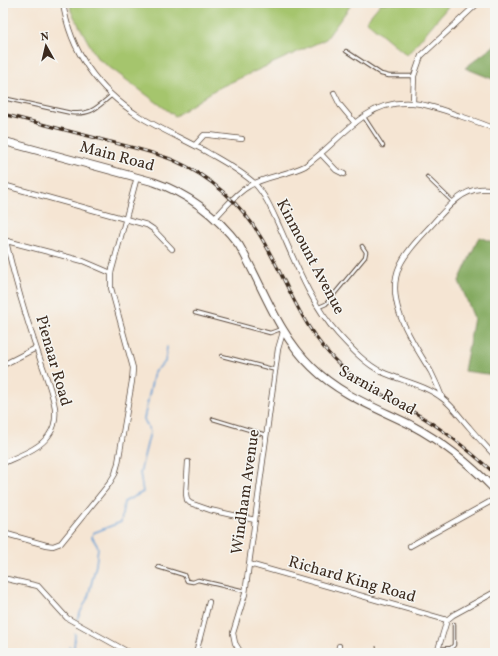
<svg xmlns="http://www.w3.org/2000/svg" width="498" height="656" font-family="Vollkorn,serif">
  <rect width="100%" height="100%" fill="#f6f6f2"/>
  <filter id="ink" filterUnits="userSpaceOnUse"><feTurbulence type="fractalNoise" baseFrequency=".025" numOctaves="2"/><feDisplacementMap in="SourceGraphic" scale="8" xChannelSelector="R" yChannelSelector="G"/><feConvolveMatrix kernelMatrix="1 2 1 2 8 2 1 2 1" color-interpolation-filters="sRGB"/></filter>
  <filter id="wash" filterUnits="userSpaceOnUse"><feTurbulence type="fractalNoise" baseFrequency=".012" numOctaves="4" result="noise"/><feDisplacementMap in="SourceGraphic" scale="16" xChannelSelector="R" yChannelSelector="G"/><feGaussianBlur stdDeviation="0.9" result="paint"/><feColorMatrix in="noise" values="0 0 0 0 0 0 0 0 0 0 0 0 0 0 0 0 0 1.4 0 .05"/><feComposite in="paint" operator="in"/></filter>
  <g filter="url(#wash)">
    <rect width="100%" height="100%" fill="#f5e5d3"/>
    <g fill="#a5c56d" stroke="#707846">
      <polygon points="70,3 338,3 351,5 326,39 216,89 175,116 97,58 71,11"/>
      <polygon points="381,3 451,3 407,55 366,21"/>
    </g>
    <g fill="#84aa60" stroke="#606a3f">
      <polygon points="495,45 495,80 465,68"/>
      <polygon points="479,237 495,243 495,375 464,371 474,318 459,281"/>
    </g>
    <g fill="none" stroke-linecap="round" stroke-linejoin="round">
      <g stroke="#659ed4" stroke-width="1.5">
        <polyline points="77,619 88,597 96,565 98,547 92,537 93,533 121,522 124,502 143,492 140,473 150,432 144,419 154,372 165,362 167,347"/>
        <polyline points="69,647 82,653"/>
        <polyline points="74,648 75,634"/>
      </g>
    </g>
  </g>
  <g filter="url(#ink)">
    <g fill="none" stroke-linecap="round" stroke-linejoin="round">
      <defs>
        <g id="service">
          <polyline points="346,51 381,74 389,76 414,76"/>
          <path d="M3 98 71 113C92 115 96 108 112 95"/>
          <polyline points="364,117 383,146"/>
          <polyline points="427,177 454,203"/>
          <polyline points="319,307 326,304 365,257 366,252 362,246"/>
          <polyline points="195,313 270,333 281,329"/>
          <polyline points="222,356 276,370"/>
          <polyline points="213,419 266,435"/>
          <polyline points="158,567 184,575 187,581 193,582 198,580 245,591"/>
          <polyline points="438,649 451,648 454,645 454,624"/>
        </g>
        <g id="minor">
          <path d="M63 3C70 51 98 90 139 116 160 129 183 139 205 151 222 161 240 170 254 183 266 195 273 213 280 228 296 264 311 304 338 334 350 347 365 364 382 372 402 381 425 385 442 398 452 405 460 417 469 427 477 437 486 446 495 456"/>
          <polyline points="334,93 340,105 355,123"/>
          <polyline points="413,102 414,76 421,56 478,3"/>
          <polyline points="195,145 204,135 209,135 242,139"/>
          <polyline points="321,154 336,170 344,174"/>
          <polyline points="3,185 147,225 153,229 172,249"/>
          <path d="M215 218C226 207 236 193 249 186 266 176 287 175 305 166 327 151 344 129 366 115 398 94 428 104 460 116 472 120 484 124 495 129"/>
          <polyline points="3,240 83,261 111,273"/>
          <polyline points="3,365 36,348"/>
          <path d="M442 397C439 389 435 380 431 372 413 342 383 302 400 265 408 248 424 234 436 220 447 208 462 190 480 189 485 188 490 189 495 190"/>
          <polyline points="188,462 186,494 187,500 190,503 210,510 255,520"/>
          <path d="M3 463C18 456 40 449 49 435 55 427 56 418 55 408 52 389 43 369 37 350 25 314 14 277 6 241"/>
          <polyline points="3,533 46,545 53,546 61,543 109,484 115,474 118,463 132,381 133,368 111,288 111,273 137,177"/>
          <polyline points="410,546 495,499"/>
          <polyline points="249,564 447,620"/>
          <polyline points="7,579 38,586 67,618 130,653"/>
          <polyline points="196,653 209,602"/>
          <polyline points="241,653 235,643 233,633 245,594 278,349 283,332"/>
          <polyline points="338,653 339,646"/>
          <polyline points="437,653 447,620 453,615 495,592"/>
        </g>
        <path id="secondary" d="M3 141 154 182C189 194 217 216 239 245 263 286 277 333 312 367 340 395 377 408 411 425 443 442 470 464 495 490"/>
      </defs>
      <use href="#service" stroke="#574639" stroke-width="4.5"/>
      <use href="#minor" stroke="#574639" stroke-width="6"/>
      <use href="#secondary" stroke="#574639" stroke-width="9"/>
      <polyline stroke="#574639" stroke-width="1" stroke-dasharray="3 3" stroke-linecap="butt" points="376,646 377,653"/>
      <use href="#service" stroke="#fff" stroke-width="2.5"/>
      <use href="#minor" stroke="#fff" stroke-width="4.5"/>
      <use href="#secondary" stroke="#fff" stroke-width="7"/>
      <defs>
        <path id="rail" d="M3 114C34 122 65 130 96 138 121 145 148 150 173 160 210 176 242 204 262 239 289 284 301 329 341 366 363 386 391 399 417 414 445 430 471 452 495 474"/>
      </defs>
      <use href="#rail" stroke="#3b2a1e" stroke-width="3"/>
      <use href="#rail" stroke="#f6f6f2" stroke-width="1.5" stroke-dasharray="4.5" stroke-linecap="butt"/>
    </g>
  </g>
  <g text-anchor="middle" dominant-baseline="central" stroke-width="3" stroke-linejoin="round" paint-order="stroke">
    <g font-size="16" fill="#3b2a1e" stroke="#f6f6f2">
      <text transform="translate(117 157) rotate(15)">Main Road</text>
      <text transform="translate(310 257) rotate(62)">Kinmount Avenue</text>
      <text transform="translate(53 361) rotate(74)">Pienaar Road</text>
      <text transform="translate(377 391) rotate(29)">Sarnia Road</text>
      <text transform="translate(246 492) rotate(-82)">Windham Avenue</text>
      <text transform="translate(352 580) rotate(16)">Richard King Road</text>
    </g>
  </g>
  <rect width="498" height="656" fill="none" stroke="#f6f6f2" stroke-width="16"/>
  <g transform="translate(46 46) rotate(352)" stroke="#f6f6f2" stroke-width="3" paint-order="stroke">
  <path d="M0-3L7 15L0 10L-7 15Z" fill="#3b2a1e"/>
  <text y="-6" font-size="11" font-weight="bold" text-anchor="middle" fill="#3b2a1e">N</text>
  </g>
</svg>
